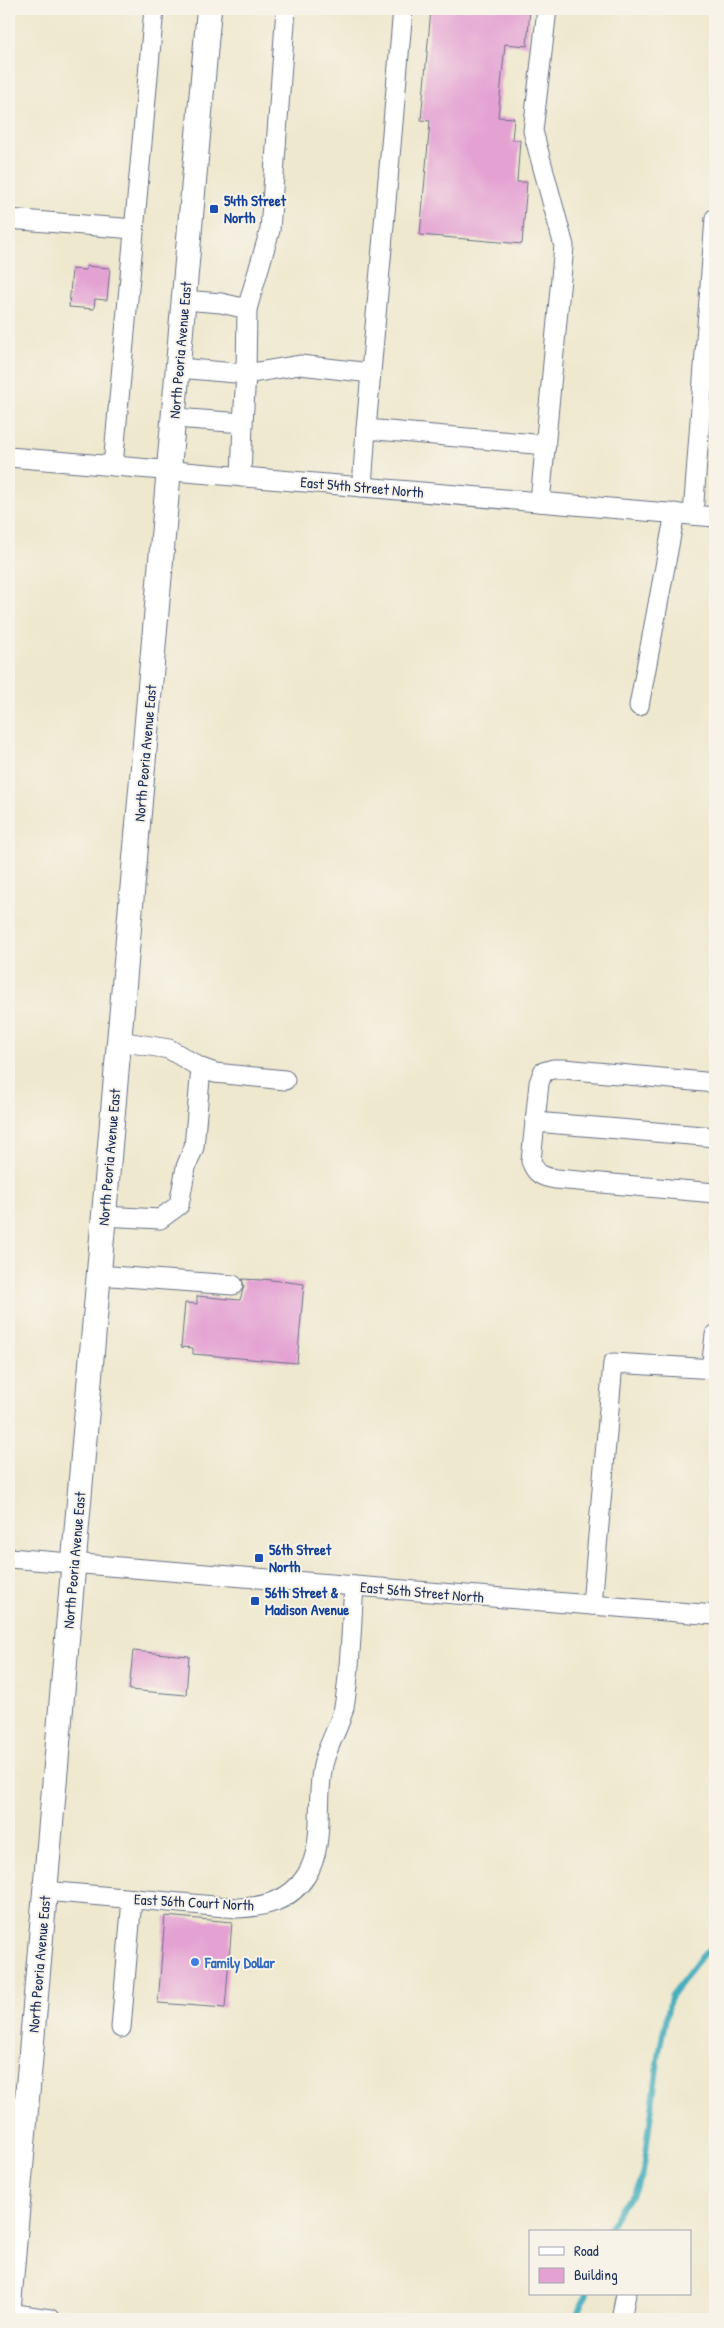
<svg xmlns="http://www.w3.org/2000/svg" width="724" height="2328" font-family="'Patrick Hand',sans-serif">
  <rect width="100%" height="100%" fill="#f7f3e8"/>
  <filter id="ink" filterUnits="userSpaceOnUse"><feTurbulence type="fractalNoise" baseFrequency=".02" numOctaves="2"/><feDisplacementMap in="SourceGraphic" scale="10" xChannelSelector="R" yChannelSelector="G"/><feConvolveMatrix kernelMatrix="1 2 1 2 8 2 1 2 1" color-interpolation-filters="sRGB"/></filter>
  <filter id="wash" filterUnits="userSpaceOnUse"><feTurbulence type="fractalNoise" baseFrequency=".0096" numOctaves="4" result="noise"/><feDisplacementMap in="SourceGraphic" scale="20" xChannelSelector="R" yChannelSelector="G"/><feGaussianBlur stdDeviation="1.12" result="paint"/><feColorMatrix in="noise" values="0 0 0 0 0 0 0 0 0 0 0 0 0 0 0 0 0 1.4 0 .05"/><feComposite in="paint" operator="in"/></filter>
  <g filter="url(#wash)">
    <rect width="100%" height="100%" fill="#eee8ce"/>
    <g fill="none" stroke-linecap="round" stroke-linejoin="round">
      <g stroke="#3eabbc" stroke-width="5.5">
        <polyline points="607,2232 621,2207 633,2195 643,2175 660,2047 671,1996 705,1952 715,1949"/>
        <polyline points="574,2319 587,2294"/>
      </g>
    </g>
    <g id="blocks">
      <g fill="#e4a2d3">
        <polygon points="431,9 530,9 527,46 505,44 498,117 514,118 512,140 520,140 517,182 527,182 522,244 420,235 430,121 421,120"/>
        <polygon points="86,266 110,268 107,300 95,299 94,309 69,307 72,269 86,270"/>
        <polygon points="242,1279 263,1280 263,1279 304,1284 297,1363 193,1354 193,1348 181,1347 185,1303 197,1304 197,1296 240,1300 244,1286"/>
        <polygon points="133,1651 189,1656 186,1695 129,1690"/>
        <polygon points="165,1916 232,1922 225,2008 158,2003"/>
      </g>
    </g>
  </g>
  <g filter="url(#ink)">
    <use href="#blocks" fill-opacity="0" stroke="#657085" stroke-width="1"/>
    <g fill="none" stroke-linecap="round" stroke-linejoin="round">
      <defs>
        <g id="minor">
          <polyline points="9,219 134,229"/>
          <polyline points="184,300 221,303 247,309 246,374 300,365 371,373"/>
          <polyline points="247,309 270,230 286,9"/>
          <polyline points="179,368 246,374 243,423"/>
          <polyline points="175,418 243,423 241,477"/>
          <polyline points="366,429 403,9"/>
          <polyline points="9,457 715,517"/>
          <polyline points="113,466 154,9"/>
          <polyline points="362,487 366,429 546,445"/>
          <polyline points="540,502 564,246 533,131 547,9"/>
          <polyline points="693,515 715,218"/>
          <polyline points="639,706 675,513"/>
          <polyline points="119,1041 169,1049 201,1068 215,1073 285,1080"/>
          <path d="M715 1083 564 1069H553L543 1072 539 1083 531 1161C536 1175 543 1177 556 1179L715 1193"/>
          <polyline points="535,1122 715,1137"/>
          <polyline points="103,1216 160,1219 179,1205 186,1167 194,1147 201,1068"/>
          <polyline points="98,1275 233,1285"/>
          <polyline points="711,1369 715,1335"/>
          <polyline points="9,1558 715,1615"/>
          <polyline points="592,1605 613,1363 715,1369"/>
          <path d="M45 1891 237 1908C265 1907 290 1901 306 1876 327 1843 314 1797 324 1761 329 1742 340 1726 344 1707 351 1668 351 1626 354 1586"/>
          <polyline points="121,2028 132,1899"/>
          <polyline points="9,2313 50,2319"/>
          <polyline points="621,2319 626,2294"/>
        </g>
        <polyline id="major" points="9,2305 209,9"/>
      </defs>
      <use href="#minor" stroke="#657085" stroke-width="21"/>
      <use href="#major" stroke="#657085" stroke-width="26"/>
      <use href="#minor" stroke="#fff" stroke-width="19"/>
      <use href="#major" stroke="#fff" stroke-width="24"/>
    </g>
  </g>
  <g fill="#1a4fb4" stroke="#f7f3e8" stroke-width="2">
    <rect x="209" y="204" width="10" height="10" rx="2.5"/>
    <rect x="254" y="1553" width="10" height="10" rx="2.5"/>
    <rect x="250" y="1596" width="10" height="10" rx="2.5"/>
  </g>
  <circle fill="#3f7fe0" stroke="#f7f3e8" stroke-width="2" cx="195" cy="1962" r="5"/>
  <g text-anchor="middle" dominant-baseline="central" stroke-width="4" stroke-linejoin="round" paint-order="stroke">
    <g font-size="15" font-weight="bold" fill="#164399" stroke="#f7f3e8" text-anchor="start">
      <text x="224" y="200">54th Street<tspan x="224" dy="17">North</tspan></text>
      <text x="269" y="1549">56th Street<tspan x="269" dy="17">North</tspan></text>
      <text x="265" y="1592">56th Street &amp;<tspan x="265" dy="17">Madison Avenue</tspan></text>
    </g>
    <g font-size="15" fill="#1b2f5e" stroke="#f7f3e8">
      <text transform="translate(180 350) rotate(-85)">North Peoria Avenue East</text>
      <text transform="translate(362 487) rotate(5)">East 54th Street North</text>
      <text transform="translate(145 753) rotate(-85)">North Peoria Avenue East</text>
      <text transform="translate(109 1157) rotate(-85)">North Peoria Avenue East</text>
      <text transform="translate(74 1560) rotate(-85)">North Peoria Avenue East</text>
      <text transform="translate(422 1592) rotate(5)">East 56th Street North</text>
      <text transform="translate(194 1902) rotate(3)">East 56th Court North</text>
      <text transform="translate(39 1964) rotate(-85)">North Peoria Avenue East</text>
    </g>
    <g font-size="15" font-weight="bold" fill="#366cbe" stroke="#f7f3e8" text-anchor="start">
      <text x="205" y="1962">Family Dollar</text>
    </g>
  </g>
  <rect width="724" height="2328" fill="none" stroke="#f7f3e8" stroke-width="30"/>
  <rect x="529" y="2230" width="162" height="65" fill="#f7f3e8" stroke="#9fa5b1"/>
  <rect x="539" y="2247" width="25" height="8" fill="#ffffff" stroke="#9fa5b1"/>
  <text x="574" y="2256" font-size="15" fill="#1b2f5e">Road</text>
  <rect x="539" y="2268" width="25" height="15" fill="#e4a2d3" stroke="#9fa5b1"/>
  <text x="574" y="2280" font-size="15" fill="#1b2f5e">Building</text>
</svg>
